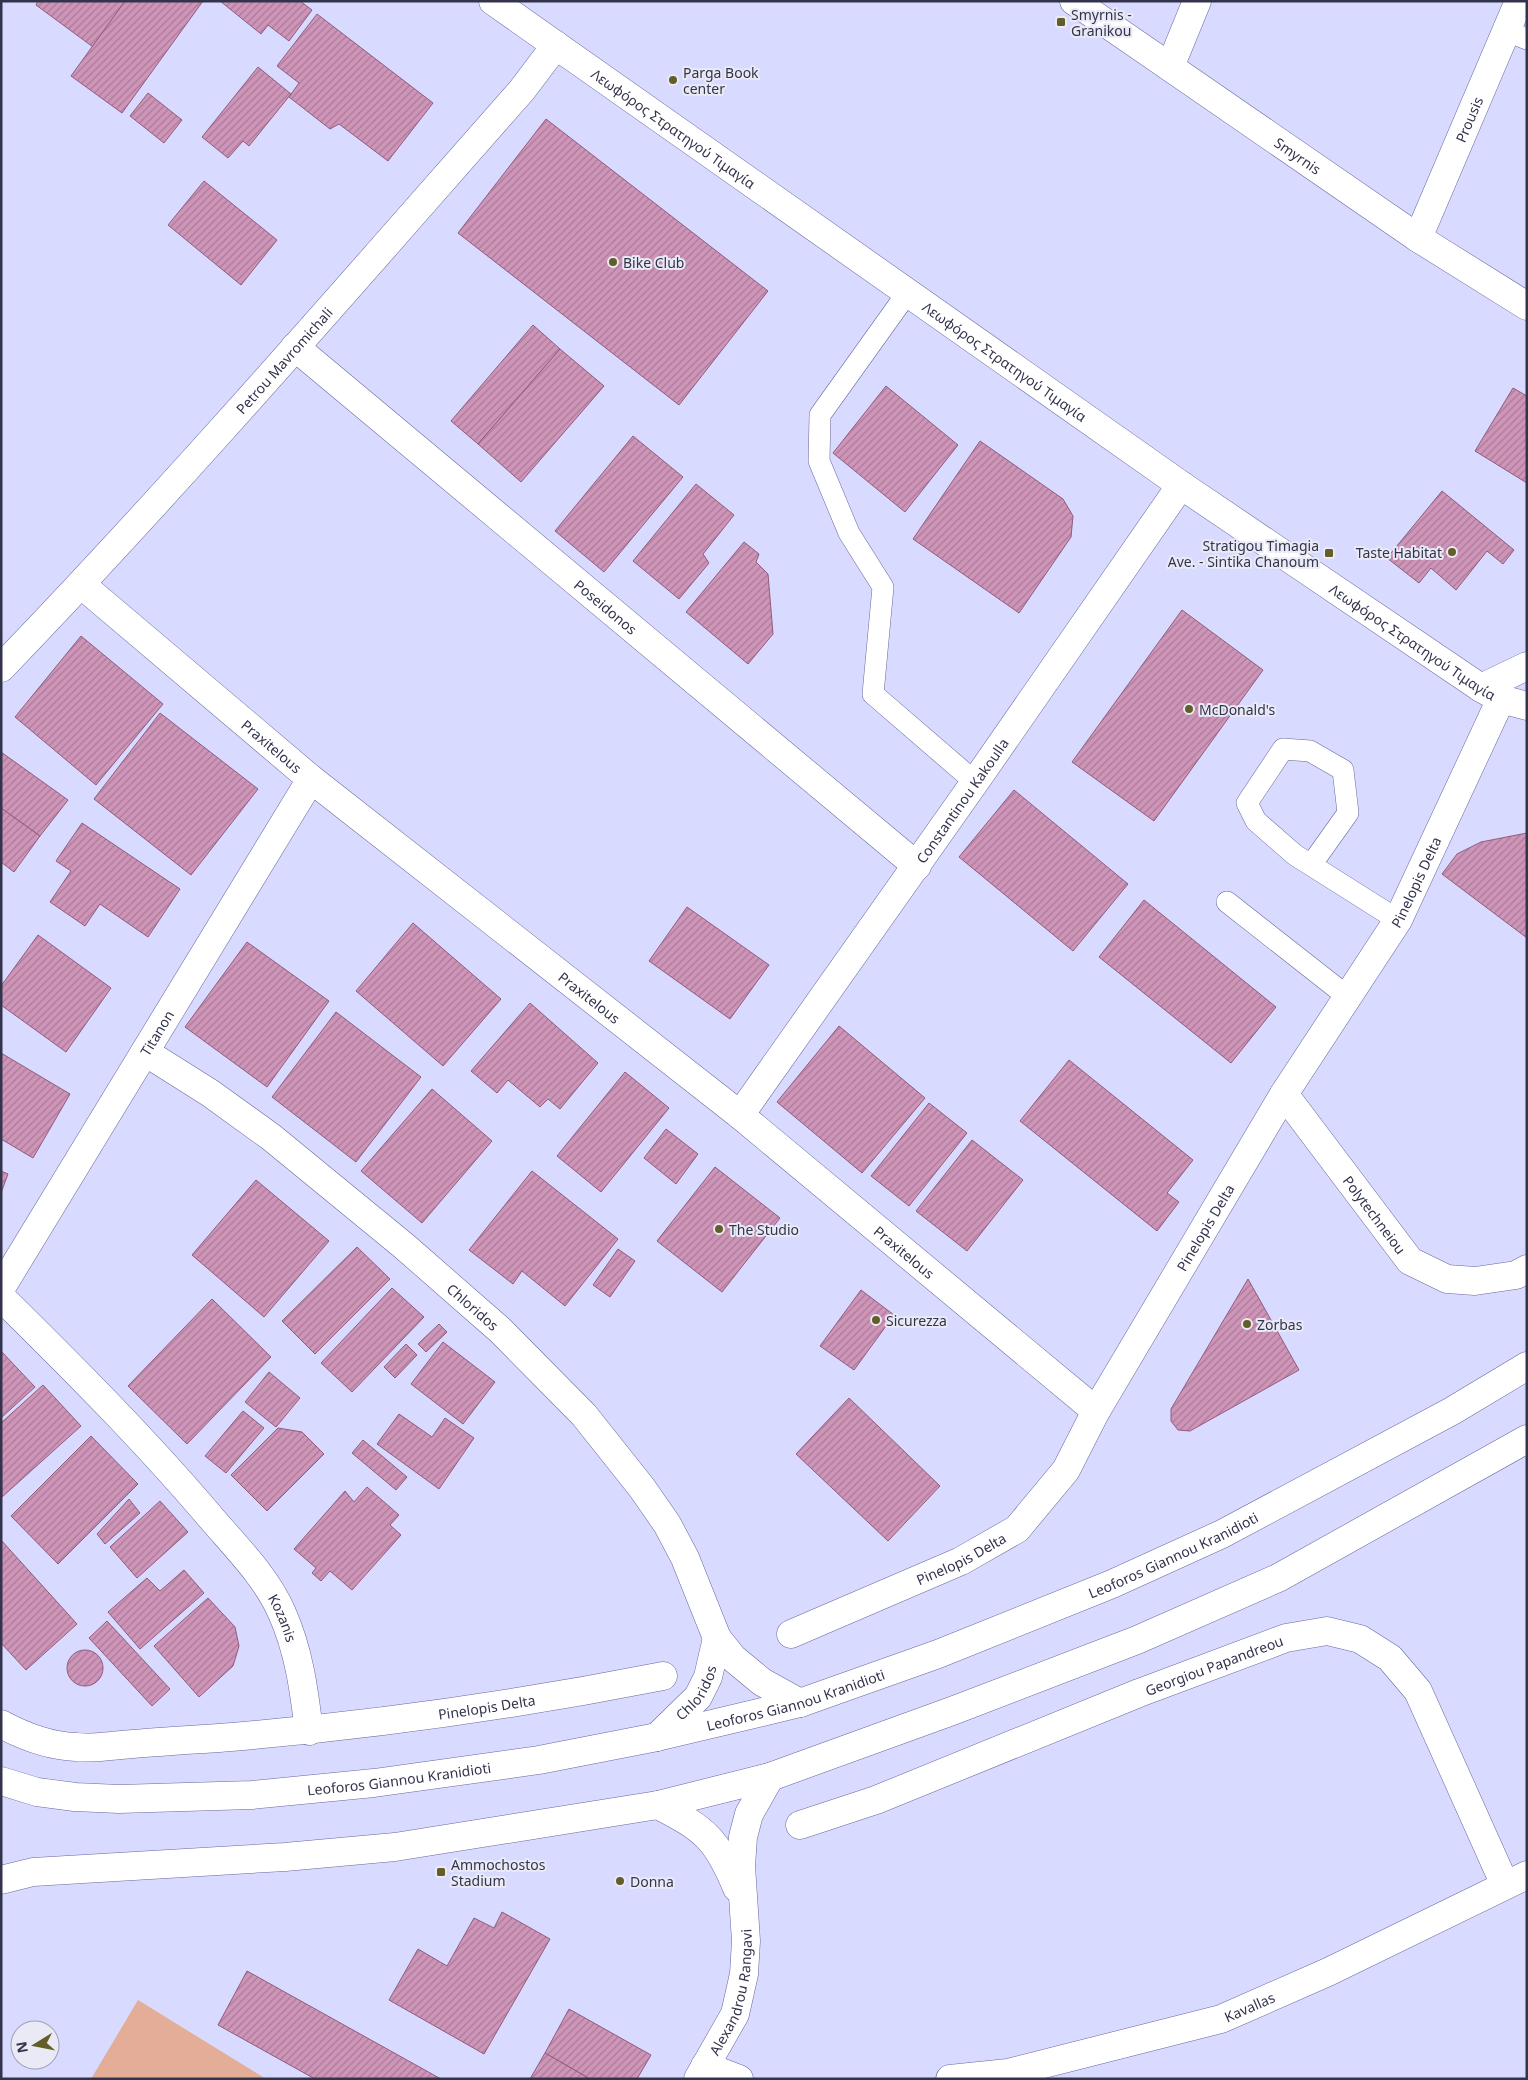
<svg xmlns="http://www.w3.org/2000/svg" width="1528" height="2080" font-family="'Noto Sans',sans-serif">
  <defs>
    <pattern id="building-hatch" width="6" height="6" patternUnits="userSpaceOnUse" patternTransform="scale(1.25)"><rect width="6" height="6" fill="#cf95b8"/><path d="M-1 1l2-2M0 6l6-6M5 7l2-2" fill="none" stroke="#a97a98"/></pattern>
  </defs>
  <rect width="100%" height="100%" fill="#d8daff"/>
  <polygon fill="#e4ad98" points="138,2000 266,2079 91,2079"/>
  <g fill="url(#building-hatch)" stroke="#915b7c">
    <polygon points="38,1 125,1 93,47 36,5"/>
    <polygon points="125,1 203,1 122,113 71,76"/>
    <polygon points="220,1 300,1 312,10 289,41 268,25 261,34"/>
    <polygon points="317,14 433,103 388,161 339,124 330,129 289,97 299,83 277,66"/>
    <polygon points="258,67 291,94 249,146 243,141 228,158 202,137"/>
    <polygon points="148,93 182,120 164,143 130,116"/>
    <polygon points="546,119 768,291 679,405 458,233"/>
    <polygon points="204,181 277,240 241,285 168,225"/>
    <polygon points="533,325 560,349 478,444 451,421"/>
    <polygon points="560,349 604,386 521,482 478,444"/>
    <polygon points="886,386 958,445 905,512 833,453"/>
    <polygon points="1513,388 1527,396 1527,483 1475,451"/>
    <polygon points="633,436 683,477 604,572 555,531"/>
    <polygon points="980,441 1063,499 1073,516 1071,537 1019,613 913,539"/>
    <polygon points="696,484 734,515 703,554 709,563 679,599 633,561"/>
    <polygon points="1442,491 1514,550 1503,564 1487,551 1456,590 1431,568 1419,583 1387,558"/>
    <polygon points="744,542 759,554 756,562 768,574 773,634 748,664 686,612"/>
    <polygon points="1182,610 1263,670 1154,821 1072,762"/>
    <polygon points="81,636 163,704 96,785 15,717"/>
    <polygon points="160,713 258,789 191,875 94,799"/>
    <polygon points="1,752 68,800 40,836 1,808"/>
    <polygon points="1014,790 1128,884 1073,951 959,857"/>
    <polygon points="1,808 40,836 14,872 1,862"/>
    <polygon points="82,823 180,889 148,937 100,904 85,926 50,902 71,871 56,861"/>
    <polygon points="1527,833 1527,938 1442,874 1457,854 1481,842"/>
    <polygon points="1144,900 1276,1007 1231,1063 1099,957"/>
    <polygon points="687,907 769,965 730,1019 649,961"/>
    <polygon points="413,923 501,999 443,1066 356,991"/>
    <polygon points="38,935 111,988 66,1052 1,1005 1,986"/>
    <polygon points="247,942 329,1001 267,1087 185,1027"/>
    <polygon points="530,1003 598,1063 560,1109 548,1099 540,1107 508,1080 497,1093 471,1071"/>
    <polygon points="336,1012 421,1077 356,1162 272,1097"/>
    <polygon points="839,1026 925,1098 862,1173 777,1102"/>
    <polygon points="1,1053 70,1094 33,1158 1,1139"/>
    <polygon points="1069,1060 1193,1160 1167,1193 1179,1202 1157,1231 1020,1121"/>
    <polygon points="625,1072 669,1108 601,1192 557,1156"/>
    <polygon points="432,1089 492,1141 422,1223 361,1171"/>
    <polygon points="929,1103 967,1133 909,1206 871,1176"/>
    <polygon points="666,1129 698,1154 676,1184 644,1158"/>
    <polygon points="972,1140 1023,1180 967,1251 916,1211"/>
    <polygon points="715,1167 780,1218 722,1292 657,1241"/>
    <polygon points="1,1171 8,1174 1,1193"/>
    <polygon points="532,1171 618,1239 565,1306 522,1271 513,1284 469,1250"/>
    <polygon points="256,1180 329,1241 264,1317 192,1255"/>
    <polygon points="357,1247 390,1279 315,1354 282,1321"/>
    <polygon points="618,1249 635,1261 610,1297 593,1285"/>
    <polygon points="1248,1279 1299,1370 1190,1431 1178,1430 1171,1421 1171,1409"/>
    <polygon points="392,1288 424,1317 352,1392 321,1363"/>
    <polygon points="861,1290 894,1315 854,1370 820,1346"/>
    <polygon points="212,1299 271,1357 187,1444 128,1386"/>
    <polygon points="439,1324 447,1332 426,1352 418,1344"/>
    <polygon points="443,1342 495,1382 463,1424 411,1384"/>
    <polygon points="406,1344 417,1355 395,1378 384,1367"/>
    <polygon points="1,1351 35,1387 1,1418"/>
    <polygon points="269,1372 300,1398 276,1427 245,1402"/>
    <polygon points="43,1385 81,1426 2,1497 1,1423"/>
    <polygon points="849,1398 940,1486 888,1541 796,1454"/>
    <polygon points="243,1411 264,1428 226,1473 205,1456"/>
    <polygon points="399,1414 432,1437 445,1418 474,1438 439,1489 377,1444"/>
    <polygon points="278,1428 302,1432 324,1454 267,1511 231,1475"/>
    <polygon points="91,1436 138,1484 58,1564 11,1516"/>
    <polygon points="363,1440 407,1477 396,1490 352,1453"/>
    <polygon points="367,1487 399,1515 390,1525 401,1535 352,1590 330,1571 321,1581 312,1573 316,1568 294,1549 345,1491 354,1502"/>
    <polygon points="129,1499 140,1513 105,1544 97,1534"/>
    <polygon points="160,1501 188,1532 137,1578 110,1547"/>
    <polygon points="1,1540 77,1624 26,1670 1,1643"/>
    <polygon points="184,1570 204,1593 140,1649 108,1612 147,1578 160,1591"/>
    <polygon points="208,1598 235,1627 239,1646 233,1666 199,1697 154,1646"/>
    <polygon points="107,1621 170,1689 152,1706 89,1638"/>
    <circle cx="85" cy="1668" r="18"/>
    <polygon points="502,1912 550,1939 484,2054 389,2000 418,1949 447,1966 474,1918 494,1928"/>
    <polygon points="247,1971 441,2079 315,2079 218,2025"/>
    <polygon points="569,2009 651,2055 637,2079 590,2079 545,2053"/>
    <polygon points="545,2053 590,2079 530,2079"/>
  </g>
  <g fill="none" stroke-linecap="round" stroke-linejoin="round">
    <defs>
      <g id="service">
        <polyline points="1507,31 1527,39"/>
        <polyline points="908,292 820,415 819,461 849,533 883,587 873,694 975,782"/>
        <polyline points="1311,865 1348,813 1343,770 1310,751 1283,749 1247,803 1256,821 1295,855 1398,920"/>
        <polyline points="1227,902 1348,997"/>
      </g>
      <g id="minor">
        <path id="s1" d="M1074 1 1418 238 1527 306"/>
        <polyline points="1170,67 1197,1"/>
        <path id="s2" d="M1418 238 1519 1"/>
        <path id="s3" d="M295 347 917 866"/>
        <path id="s4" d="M82 585 311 779 740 1115 1096 1411"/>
        <path id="s5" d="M1 668C181 481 351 284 522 90L556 45"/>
        <polyline points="1481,688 1527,666"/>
        <path id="s6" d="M145 1052 210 1093 271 1137 404 1246 500 1330 584 1415 642 1488 667 1524 685 1558 717 1638 733 1658 762 1682 800 1703"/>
        <path id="s7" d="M1284 1094 1410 1261 1447 1279 1475 1281 1516 1275 1527 1269"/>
        <path id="s8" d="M740 1115 975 782 1181 485"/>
        <path id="s9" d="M1 1288 311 779"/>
        <path id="s10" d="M1 1297C74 1369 146 1441 212 1519 237 1548 267 1578 282 1613 299 1651 304 1690 309 1731"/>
        <path id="s11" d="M791 1634 961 1561 1017 1529 1066 1470 1096 1411 1284 1094 1398 920 1501 699"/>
        <path id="s12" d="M1 1724C25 1737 49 1746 76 1747 91 1749 107 1746 121 1745 154 1742 186 1740 219 1738 368 1726 516 1705 663 1676"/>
        <path id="s13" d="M657 1737 698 1697 708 1677 717 1638"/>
        <path d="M658 1805C705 1829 717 1839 737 1888"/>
        <path id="s14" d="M800 1825 876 1800 1139 1693 1286 1638 1327 1631 1360 1639 1390 1658 1418 1691 1505 1885"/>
        <polyline points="705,2066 739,2079"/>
        <path id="s15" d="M698 2079 735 2014 744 1974 746 1941 741 1866 743 1837 749 1814 770 1777"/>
        <path id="s16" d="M950 2079 1008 2073 1221 2019 1328 1972 1527 1875"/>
      </g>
      <g id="secondary">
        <path id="s17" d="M493 1 1181 485 1481 688 1501 699 1527 706"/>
        <path id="s18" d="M1 1781 37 1792 75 1797 119 1799 252 1795 374 1783 539 1760 657 1737 800 1703 938 1654 1112 1584 1222 1534 1452 1411 1527 1366"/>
        <polyline points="1,1880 33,1872 285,1857 395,1847 658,1805 770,1777 952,1711 1137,1640 1278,1578 1527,1439"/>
      </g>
    </defs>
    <use href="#service" stroke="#68689e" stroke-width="22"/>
    <use href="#minor" stroke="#68689e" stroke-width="29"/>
    <use href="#secondary" stroke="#68689e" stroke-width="29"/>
    <use href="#service" stroke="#fff" stroke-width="21"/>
    <use href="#minor" stroke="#fff" stroke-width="28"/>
    <use href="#secondary" stroke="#fff" stroke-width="28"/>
  </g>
  <g fill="#635d29" stroke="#e9eaf6" stroke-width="2">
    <rect x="1056" y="17" width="10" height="10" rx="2.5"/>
    <circle cx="673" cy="80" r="5"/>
    <circle cx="613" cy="262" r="5"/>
    <circle cx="1452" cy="552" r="5"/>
    <rect x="1324" y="548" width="10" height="10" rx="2.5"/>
    <circle cx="1189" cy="709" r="5"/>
    <circle cx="719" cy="1229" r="5"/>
    <circle cx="876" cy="1320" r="5"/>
    <circle cx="1247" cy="1324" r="5"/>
    <rect x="436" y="1867" width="10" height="10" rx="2.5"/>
    <circle cx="620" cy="1881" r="5"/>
  </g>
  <g text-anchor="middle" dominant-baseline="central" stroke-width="4" stroke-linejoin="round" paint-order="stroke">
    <g font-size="14" fill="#33344c" stroke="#e9eaf6" text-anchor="start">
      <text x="1071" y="14">Smyrnis -<tspan x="1071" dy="16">Granikou</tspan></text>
      <text x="683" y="72">Parga Book<tspan x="683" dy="16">center</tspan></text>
      <text x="623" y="262">Bike Club</text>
      <text x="1319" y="545" text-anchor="end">Stratigou Timagia<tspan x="1319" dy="16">Ave. - Sintika Chanoum</tspan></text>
      <text x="1442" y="552" text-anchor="end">Taste Habitat</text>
      <text x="1199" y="709">McDonald's</text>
      <text x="729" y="1229">The Studio</text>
      <text x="886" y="1320">Sicurezza</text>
      <text x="1257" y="1324">Zorbas</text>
      <text x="451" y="1864">Ammochostos<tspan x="451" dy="16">Stadium</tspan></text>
      <text x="630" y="1881">Donna</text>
    </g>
    <g font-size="14" fill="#33344c" stroke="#e9eaf6">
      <text stroke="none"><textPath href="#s2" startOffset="129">Prousis</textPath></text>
      <text stroke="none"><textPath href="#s17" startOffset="221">Λεωφόρος Στρατηγού Τιμαγία</textPath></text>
      <text stroke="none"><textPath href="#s1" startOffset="272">Smyrnis</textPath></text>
      <text stroke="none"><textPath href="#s5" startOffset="418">Petrou Mavromichali</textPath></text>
      <text stroke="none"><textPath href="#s17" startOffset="626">Λεωφόρος Στρατηγού Τιμαγία</textPath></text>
      <text stroke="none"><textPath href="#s3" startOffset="405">Poseidonos</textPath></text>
      <text stroke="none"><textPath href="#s17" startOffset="1121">Λεωφόρος Στρατηγού Τιμαγία</textPath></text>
      <text stroke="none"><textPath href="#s4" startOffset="249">Praxitelous</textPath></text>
      <text stroke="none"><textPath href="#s8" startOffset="385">Constantinou Kakoulla</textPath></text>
      <text stroke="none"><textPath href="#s11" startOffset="1011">Pinelopis Delta</textPath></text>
      <text stroke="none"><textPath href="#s4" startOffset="654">Praxitelous</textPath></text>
      <text stroke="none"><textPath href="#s9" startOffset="299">Titanon</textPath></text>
      <text stroke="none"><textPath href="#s7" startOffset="151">Polytechneiou</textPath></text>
      <text stroke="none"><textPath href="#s11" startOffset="606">Pinelopis Delta</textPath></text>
      <text stroke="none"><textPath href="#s4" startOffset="1059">Praxitelous</textPath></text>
      <text stroke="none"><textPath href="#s6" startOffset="416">Chloridos</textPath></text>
      <text stroke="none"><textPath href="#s18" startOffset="1211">Leoforos Giannou Kranidioti</textPath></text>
      <text stroke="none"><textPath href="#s11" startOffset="186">Pinelopis Delta</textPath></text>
      <text stroke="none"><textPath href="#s10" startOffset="429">Kozanis</textPath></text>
      <text stroke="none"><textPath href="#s14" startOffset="444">Georgiou Papandreou</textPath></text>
      <text stroke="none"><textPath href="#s13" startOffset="60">Chloridos</textPath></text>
      <text stroke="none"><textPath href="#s18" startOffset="806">Leoforos Giannou Kranidioti</textPath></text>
      <text stroke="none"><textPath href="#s12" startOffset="492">Pinelopis Delta</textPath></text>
      <text stroke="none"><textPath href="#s18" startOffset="401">Leoforos Giannou Kranidioti</textPath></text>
      <text stroke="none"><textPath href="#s15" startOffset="95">Alexandrou Rangavi</textPath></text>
      <text stroke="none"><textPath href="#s16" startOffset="309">Kavallas</textPath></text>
    </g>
  </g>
  <rect width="1528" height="2080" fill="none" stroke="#33344c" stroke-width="5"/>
  <g transform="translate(35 2045) rotate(260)"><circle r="24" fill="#e9eaf6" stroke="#a0a1b2"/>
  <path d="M0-4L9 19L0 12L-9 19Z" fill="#635d29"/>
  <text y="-8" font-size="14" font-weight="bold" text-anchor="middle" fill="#33344c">N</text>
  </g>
</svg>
